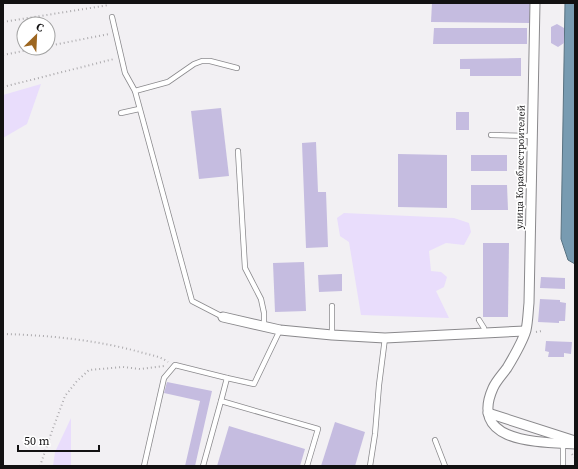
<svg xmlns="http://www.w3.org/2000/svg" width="578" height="469" font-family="'Source Serif 4',serif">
  <rect width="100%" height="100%" fill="#f2f0f3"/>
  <g fill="#e9ddfc">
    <polygon points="41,84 27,124 3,138 3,95"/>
    <polygon points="344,213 454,218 469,223 471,232 464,245 446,243 429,251 431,271 441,272 447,277 444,287 436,291 449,318 361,315 349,242 340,236 337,218"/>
    <polygon points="71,418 71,466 53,466 55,452"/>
  </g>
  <polygon fill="#789bb1" stroke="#597281" points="565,3 575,3 575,264 568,260 561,239"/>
  <g fill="#c5bce0">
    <polygon points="432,3 530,3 530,23 431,22"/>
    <polygon points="557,24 564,28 564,43 558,47 551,43 551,27"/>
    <polygon points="434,28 527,28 527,44 433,44"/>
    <polygon points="521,58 521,76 470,76 470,69 460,69 460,59"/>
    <polygon points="221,108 229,176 199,179 191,111"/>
    <rect x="456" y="112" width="13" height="18"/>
    <polygon points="316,142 318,192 326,192 328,247 306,248 302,143"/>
    <polygon points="398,154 447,155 447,208 398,207"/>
    <rect x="471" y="155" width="36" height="16"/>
    <polygon points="471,185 507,185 508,210 471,210"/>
    <polygon points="483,243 509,243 508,317 483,317"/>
    <polygon points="304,262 306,311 275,312 273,263"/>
    <polygon points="342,274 342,291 319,292 318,275"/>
    <polygon points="541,277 565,278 565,289 540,288"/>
    <polygon points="540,299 560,300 560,302 566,303 565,321 559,321 559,323 538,322"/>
    <polygon points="546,341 572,342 571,354 564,353 564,357 548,357 549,352 545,351"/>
    <polygon points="167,382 212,391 195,466 185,466 200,401 164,393"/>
    <polygon points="335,422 365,432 355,466 321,466"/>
    <polygon points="229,426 305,449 300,466 217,466"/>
  </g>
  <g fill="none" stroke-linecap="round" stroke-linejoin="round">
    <defs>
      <g id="service">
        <polyline points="112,17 125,73 135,91 192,301 223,317"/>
        <polyline points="135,91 168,82 194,64 202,61 210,61 237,68"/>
        <polyline points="121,113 139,109"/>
        <polyline points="491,135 532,136"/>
        <polyline points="238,151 245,268 261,299 264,313 264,327"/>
        <polyline points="479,320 484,328 484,333"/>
        <polyline points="332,335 332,306"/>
        <polyline points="227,378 254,384 280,330"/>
        <polyline points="435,440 445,466"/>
        <polyline points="563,444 563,466"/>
        <polyline points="144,466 164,378 175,365 227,378 221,401 318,429 307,466"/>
        <polyline points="203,466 221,401"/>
        <polyline points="370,466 375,434 379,385 385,338"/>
      </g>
      <g id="minor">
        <path d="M535 3 529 303C528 312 528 321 526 330 523 341 513 358 507 368 502 375 496 381 493 388 468 444 541 442 575 444"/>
        <polyline points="223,317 280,330 332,335 385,338 525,331"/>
        <polyline points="488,413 575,441"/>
      </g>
    </defs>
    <use href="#service" stroke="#8a898c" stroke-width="6"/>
    <use href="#minor" stroke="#8a898c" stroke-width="11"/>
    <g stroke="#acaaad" stroke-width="2" stroke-dasharray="1 3" stroke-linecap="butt">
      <polyline points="3,22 109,5"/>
      <polyline points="48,46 109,34"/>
      <polyline points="3,55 38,48"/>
      <polyline points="3,87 114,59"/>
      <polyline points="536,332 542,331"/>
      <path d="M3 334C48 335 96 340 140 352 150 355 160 356 168 362"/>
      <polyline points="572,454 575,458"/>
      <polyline points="40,466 52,431 65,396 77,381 89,370 123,367 140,369 164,366"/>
    </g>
    <use href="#service" stroke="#fff" stroke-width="4.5"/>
    <use href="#minor" stroke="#fff" stroke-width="9"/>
  </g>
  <g text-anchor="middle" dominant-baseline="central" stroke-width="3.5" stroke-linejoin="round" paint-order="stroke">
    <g font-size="10" fill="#121112" stroke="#fff">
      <text transform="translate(520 167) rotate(-89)">улица Кораблестроителей</text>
    </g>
  </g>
  <rect width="578" height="469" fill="none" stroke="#121112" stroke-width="8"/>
  <g transform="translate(36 36) rotate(24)"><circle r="19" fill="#ffffff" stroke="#a0a0a0"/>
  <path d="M0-3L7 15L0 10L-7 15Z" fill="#9d6620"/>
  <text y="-6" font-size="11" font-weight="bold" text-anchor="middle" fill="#121112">С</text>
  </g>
  <path d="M18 445v6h81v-6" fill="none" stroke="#121112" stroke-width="2"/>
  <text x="24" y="445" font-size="12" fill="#121112" stroke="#ffffff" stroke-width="3" paint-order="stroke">50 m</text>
</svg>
